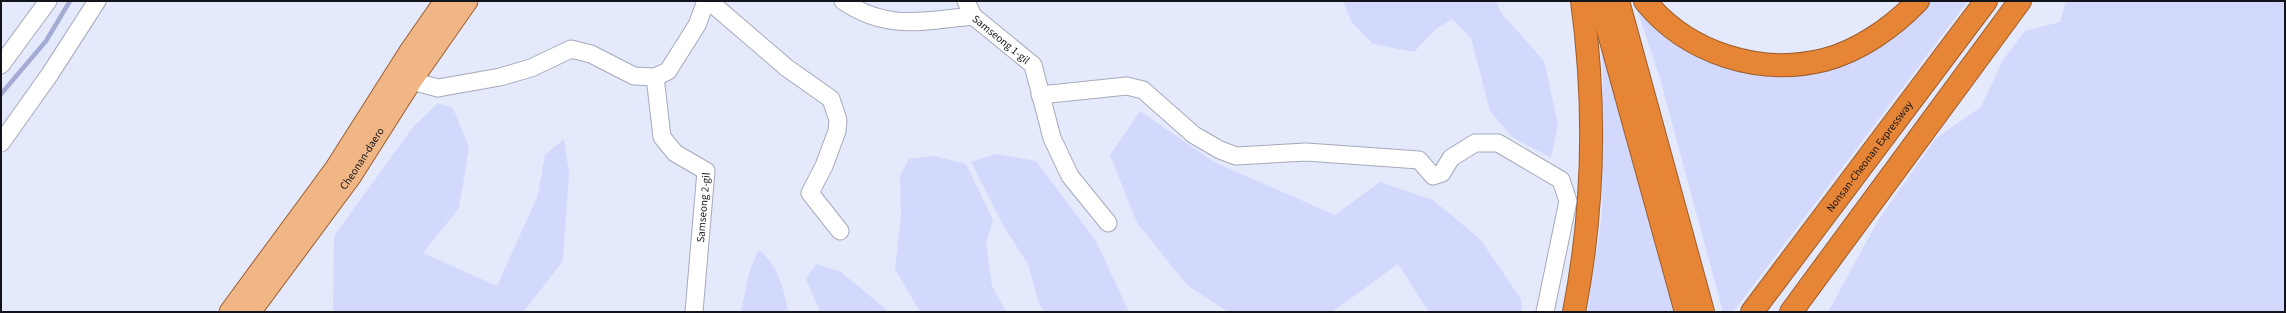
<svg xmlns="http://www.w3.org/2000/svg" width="2286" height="313" font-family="'Source Sans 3',sans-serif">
  <rect width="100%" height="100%" fill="#e5e9fc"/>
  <g fill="#d2d9fd">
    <polygon points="1343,1 1496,1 1502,14 1544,61 1558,125 1551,158 1512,137 1490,111 1471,38 1452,19 1436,29 1414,52 1373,44 1351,21"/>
    <polygon points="1634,1 1637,1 1648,16 1786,72 1907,23 1929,1 1968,1 1733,312 1723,312 1659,75"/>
    <polygon points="2066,1 2285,1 2285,312 1828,312 1879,219 1936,138 1981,107 2003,60 2025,31 2060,22"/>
    <polygon points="1598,6 1684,312 1587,312 1602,216 1603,72"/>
    <polygon points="438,103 453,108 469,147 459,208 423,253 497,286 538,195 545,155 564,139 569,173 563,261 524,311 526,312 333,312 334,236 413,127"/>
    <polygon points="1140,111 1214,162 1335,215 1380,182 1433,200 1480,239 1521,299 1522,312 1429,312 1398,264 1332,312 1228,312 1187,285 1137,223 1110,155"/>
    <polygon points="996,154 1036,161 1096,241 1129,312 1045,312 1039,304 1028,264 1005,229 971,162"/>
    <polygon points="934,156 966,164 993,220 986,242 992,286 1006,312 920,312 895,269 901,215 900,176 909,159"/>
    <path d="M759 250C778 265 784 289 788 312H741L750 269Z"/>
    <polygon points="816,264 841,272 889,312 820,312 806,279"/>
  </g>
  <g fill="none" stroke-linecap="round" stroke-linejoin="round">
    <polyline stroke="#a5acd4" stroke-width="4.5" points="1,94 46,41 70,1"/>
    <defs>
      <g id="minor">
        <polyline points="709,1 787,68 831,99 838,120 837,131 824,166 810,193 840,231"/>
        <path id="s1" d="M843 1C887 31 923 21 973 16L1033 65 1052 138 1070 176 1108 223"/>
        <polyline points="966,1 973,16"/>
        <polyline points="1,65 48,1"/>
        <polyline points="411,81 438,88 500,77 531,68 571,49 591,54 634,76 655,77"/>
        <polyline points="1040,95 1127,86 1143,90 1194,135 1220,150 1236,156 1306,152 1419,160 1433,176 1442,173 1451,158 1475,143 1498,143 1561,180 1568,201 1545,312"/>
        <polyline points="1,143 50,74 97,1"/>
        <path id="s2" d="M694 312 706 171 675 153 662 137 655 77 668 71 697 25 706 1"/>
      </g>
      <g id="major">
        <polyline points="230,312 336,168 411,50 445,1"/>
        <path id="s3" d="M250 312 350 177 411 81 467 1"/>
      </g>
      <g id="highway">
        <polyline points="1600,1 1686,312"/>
        <polyline points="1618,1 1703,312"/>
        <path d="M1645 1C1687 53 1759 76 1824 60 1859 51 1893 27 1918 1"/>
        <path d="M1574 312C1594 210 1596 104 1582 1"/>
        <path id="s4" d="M1752 312 1986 1"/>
        <polyline points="1791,312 2020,1"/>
      </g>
    </defs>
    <use href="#minor" stroke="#a6a9bb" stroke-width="19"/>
    <use href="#major" stroke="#9c5d2d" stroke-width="23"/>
    <use href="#highway" stroke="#9c5d2d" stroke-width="24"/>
    <use href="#minor" stroke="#fff" stroke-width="17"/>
    <use href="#major" stroke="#f0b686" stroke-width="21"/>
    <use href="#highway" stroke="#e68536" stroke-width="22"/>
  </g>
  <g text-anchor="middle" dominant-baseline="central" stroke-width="3" stroke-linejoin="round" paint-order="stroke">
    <g font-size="11" fill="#13141b" stroke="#fff">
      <text stroke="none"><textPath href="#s1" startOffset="171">Samseong 1-gil</textPath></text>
      <text stroke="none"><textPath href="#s4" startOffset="195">Nonsan-Cheonan Expressway</textPath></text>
      <text stroke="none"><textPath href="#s3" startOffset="190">Cheonan-daero</textPath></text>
      <text stroke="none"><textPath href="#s2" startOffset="105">Samseong 2-gil</textPath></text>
    </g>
  </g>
  <rect width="2286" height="313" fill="none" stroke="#13141b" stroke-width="4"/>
</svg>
